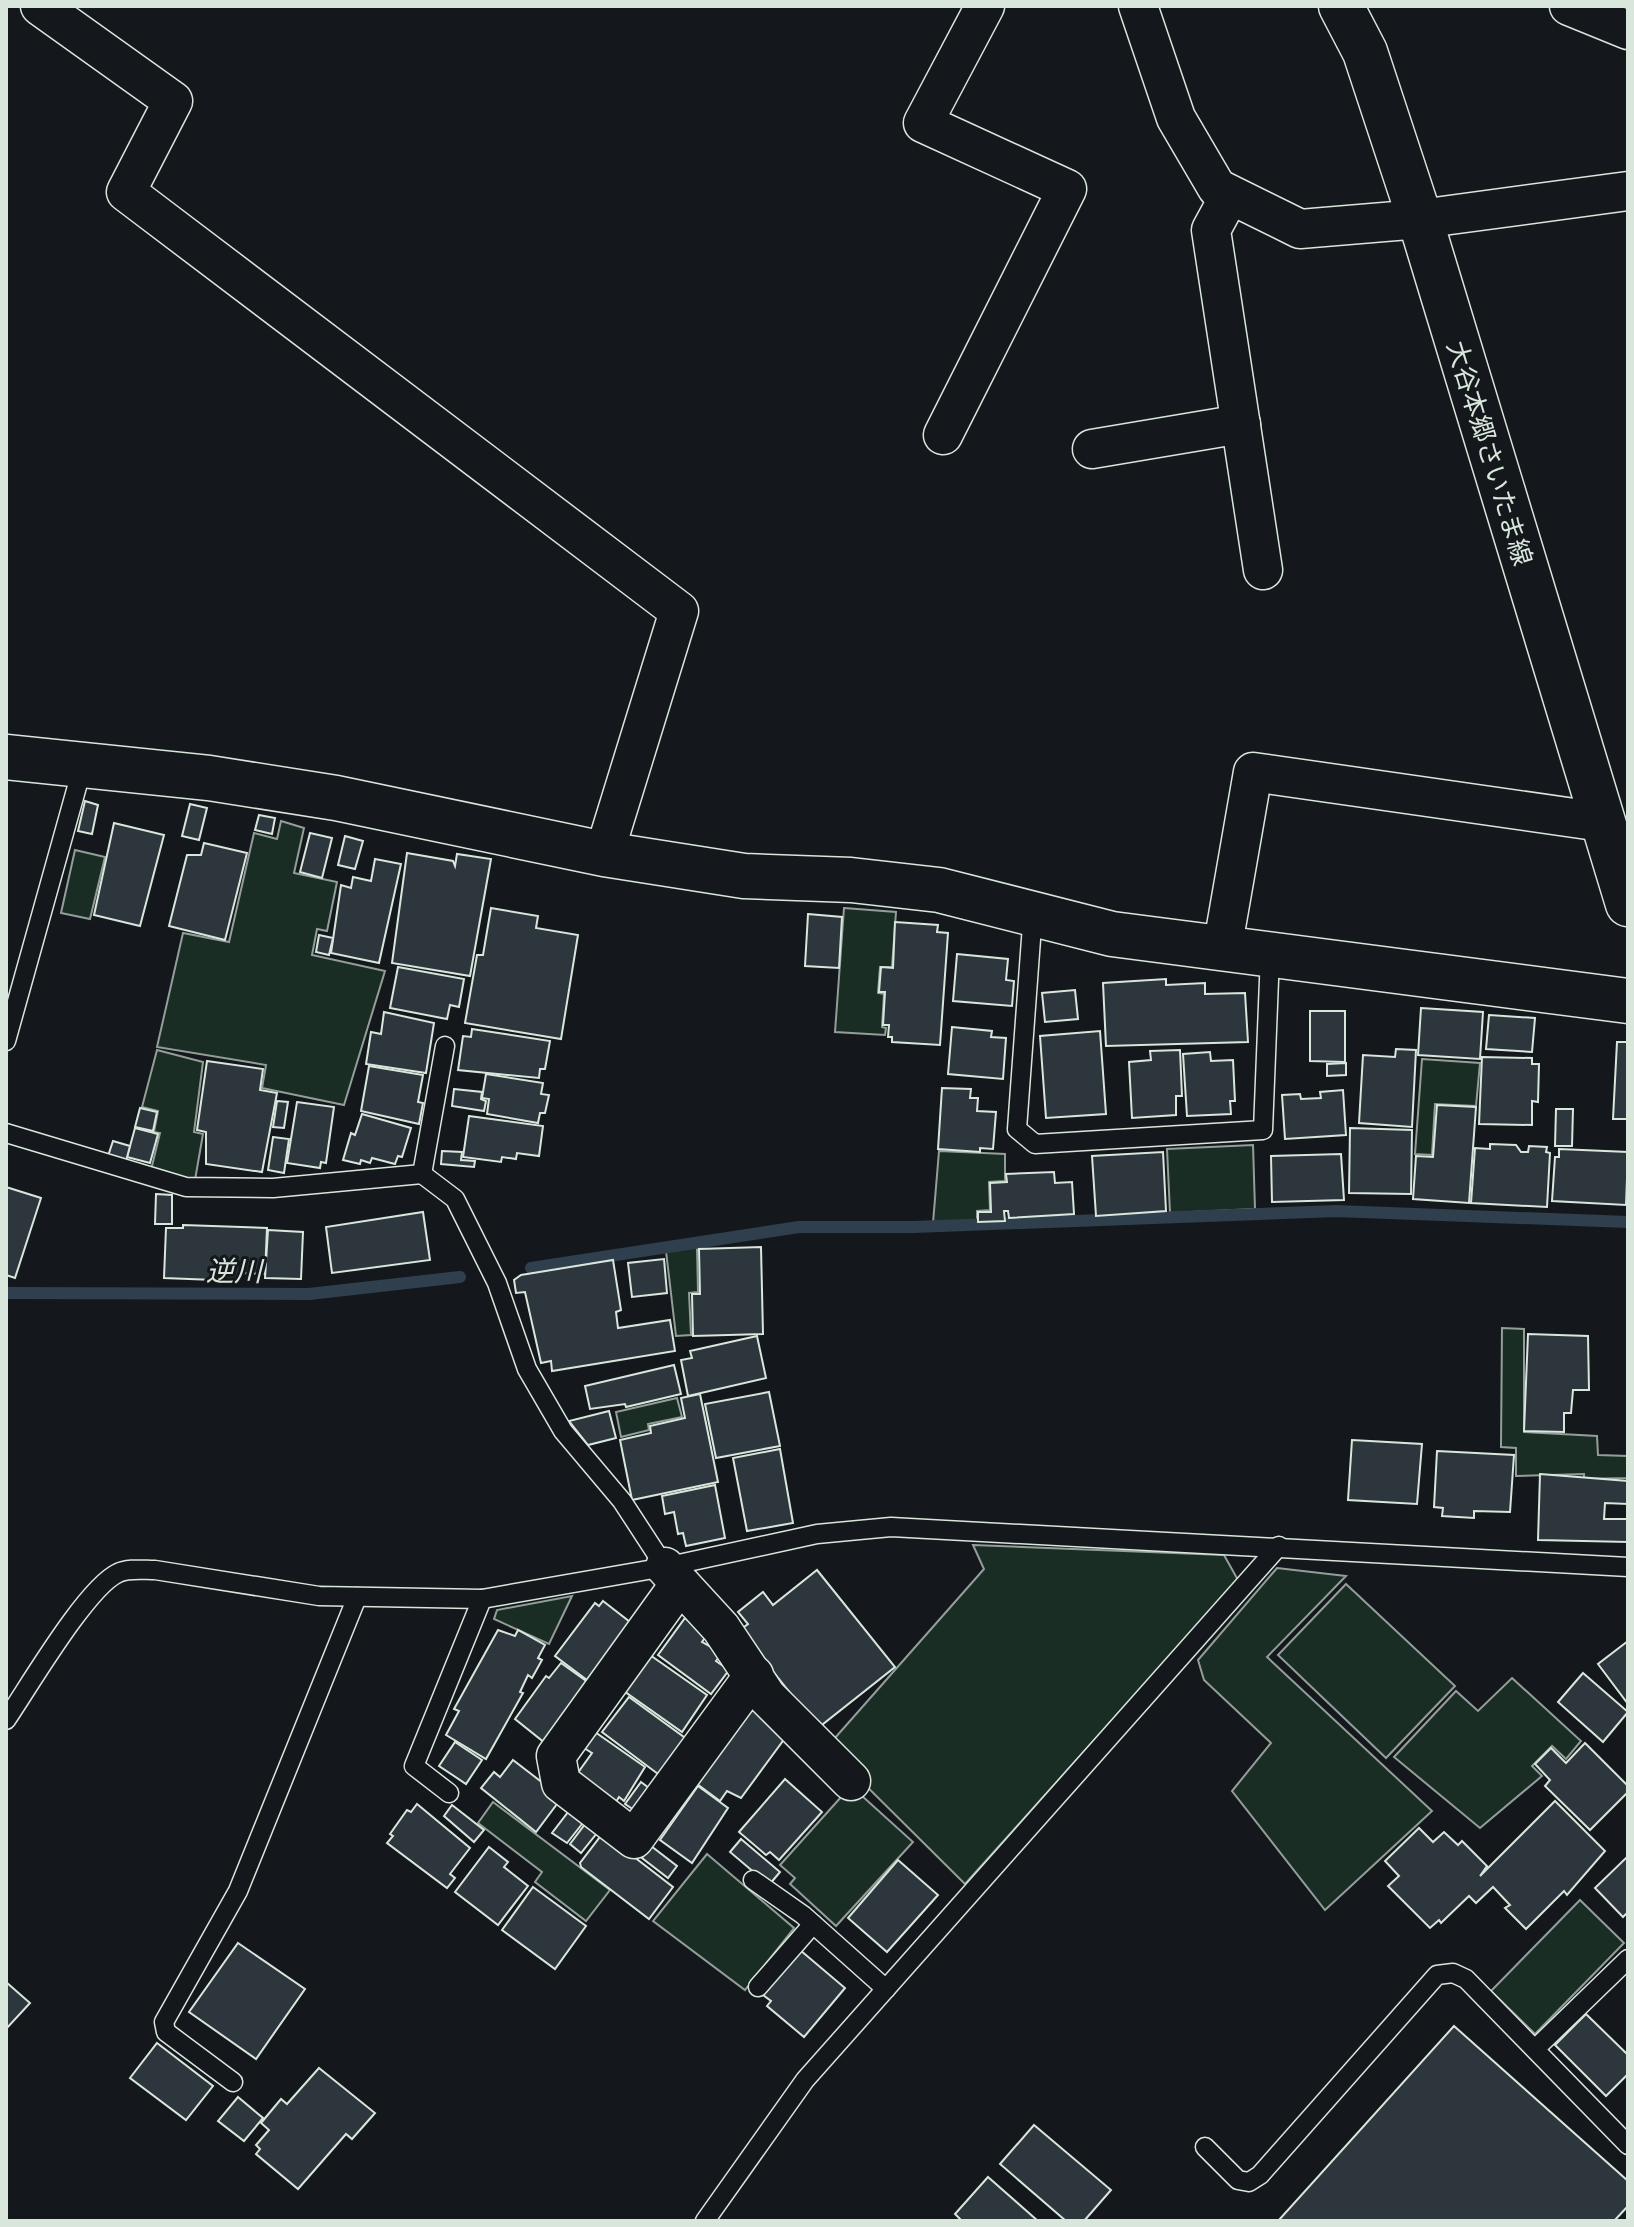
<svg xmlns="http://www.w3.org/2000/svg" width="1634" height="2227" font-family="Ubuntu,'Noto Sans JP',sans-serif">
  <rect width="100%" height="100%" fill="#14181c"/>
  <g fill="#1a2d24" stroke="#939e99" stroke-width="2">
    <polygon points="281,821 304,828 294,873 337,882 327,931 317,929 312,955 385,971 344,1105 262,1088 266,1065 157,1047 183,933 229,942 254,833 277,839"/>
    <polygon points="75,850 105,857 90,919 61,913"/>
    <polygon points="844,908 896,912 892,967 880,967 878,993 884,994 882,1027 886,1028 885,1035 835,1032"/>
    <polygon points="157,1050 203,1062 194,1132 203,1134 195,1180 151,1170 160,1133 154,1132 158,1111 142,1107"/>
    <polygon points="1422,1059 1480,1063 1476,1106 1435,1104 1432,1155 1415,1154"/>
    <polygon points="1253,1145 1255,1209 1170,1213 1167,1149"/>
    <polygon points="939,1151 1005,1154 1005,1181 989,1182 990,1210 977,1211 977,1221 933,1223"/>
    <polygon points="697,1247 698,1292 689,1293 691,1335 676,1336 666,1251"/>
    <polygon points="1502,1328 1524,1329 1524,1432 1597,1436 1598,1455 1628,1456 1628,1478 1584,1479 1584,1474 1516,1476 1516,1448 1501,1447"/>
    <polygon points="677,1398 682,1417 648,1424 649,1430 621,1437 616,1412"/>
    <polygon points="973,1545 1224,1555 1238,1580 965,1884 827,1747 984,1569"/>
    <polygon points="1277,1568 1346,1576 1267,1657 1432,1811 1325,1910 1232,1791 1271,1743 1204,1680 1198,1660"/>
    <polygon points="1346,1584 1455,1686 1386,1758 1278,1655"/>
    <polygon points="572,1596 549,1644 494,1619 497,1610"/>
    <polygon points="1512,1678 1581,1741 1566,1759 1552,1746 1532,1766 1542,1776 1480,1828 1394,1757 1456,1691 1478,1711"/>
    <polygon points="851,1786 913,1842 836,1926 790,1884 795,1878 780,1865"/>
    <polygon points="493,1802 610,1890 586,1921 535,1882 542,1872 478,1823"/>
    <polygon points="707,1854 794,1928 745,1990 653,1921"/>
    <polygon points="1580,1900 1624,1943 1535,2034 1491,1991"/>
  </g>
  <g fill="none" stroke-linecap="round" stroke-linejoin="round">
    <g stroke="#2f3f4d" stroke-width="12">
      <polyline points="531,1268 799,1227 914,1227 1336,1211 1628,1222"/>
      <polyline points="6,1293 309,1294 460,1277"/>
    </g>
  </g>
  <g fill="#2c363c" stroke="#d8e6dc" stroke-width="2">
    <polygon points="85,801 98,805 92,834 78,831"/>
    <polygon points="190,804 207,808 199,840 182,836"/>
    <polygon points="259,815 275,818 272,834 255,830"/>
    <polygon points="114,823 164,835 140,926 94,915"/>
    <polygon points="310,833 332,838 322,878 300,872"/>
    <polygon points="345,836 363,841 355,869 338,865"/>
    <polygon points="204,843 247,853 225,940 169,926 187,855 201,855"/>
    <polygon points="407,853 453,861 455,866 457,854 491,859 470,976 392,963"/>
    <polygon points="375,859 401,864 379,963 331,953 341,885 351,888 353,877 371,881"/>
    <polygon points="491,908 538,916 536,928 578,935 561,1039 465,1023 477,955 483,955"/>
    <polygon points="808,914 842,917 839,968 805,966"/>
    <polygon points="895,922 938,925 937,932 948,933 940,1045 892,1042 892,1037 888,1037 889,1025 883,1025 885,992 879,992 881,967 893,968"/>
    <polygon points="319,935 333,938 329,955 316,952"/>
    <polygon points="957,954 1008,959 1006,980 1014,981 1012,1006 953,1001"/>
    <polygon points="398,967 464,979 459,1007 450,1005 447,1019 390,1008"/>
    <polygon points="1166,979 1166,985 1205,983 1205,994 1245,993 1248,1042 1106,1046 1103,983"/>
    <polygon points="1075,990 1078,1019 1045,1022 1042,993"/>
    <polygon points="1421,1008 1483,1012 1480,1059 1418,1055"/>
    <polygon points="1310,1011 1345,1011 1345,1062 1310,1061"/>
    <polygon points="384,1012 434,1023 426,1073 366,1064 371,1032 381,1034"/>
    <polygon points="1489,1015 1535,1018 1532,1052 1486,1049"/>
    <polygon points="952,1027 992,1031 991,1037 1006,1038 1003,1079 948,1074"/>
    <polygon points="472,1029 550,1041 545,1069 540,1069 539,1078 458,1070 463,1036 471,1037"/>
    <polygon points="1100,1031 1106,1114 1046,1118 1040,1036"/>
    <polygon points="1617,1042 1628,1042 1628,1119 1613,1119"/>
    <polygon points="1396,1049 1416,1050 1412,1127 1359,1123 1363,1055 1395,1057"/>
    <polygon points="1180,1050 1182,1096 1176,1096 1176,1115 1132,1118 1129,1062 1151,1060 1150,1051"/>
    <polygon points="1210,1052 1211,1061 1233,1060 1235,1101 1230,1101 1231,1114 1187,1116 1183,1054"/>
    <polygon points="1482,1057 1532,1058 1532,1064 1539,1064 1538,1102 1532,1101 1532,1125 1479,1124"/>
    <polygon points="207,1061 263,1069 260,1090 277,1093 262,1172 206,1164 206,1132 197,1130"/>
    <polygon points="1346,1063 1346,1075 1327,1076 1327,1064"/>
    <polygon points="369,1066 423,1075 418,1102 423,1103 419,1124 361,1111"/>
    <polygon points="486,1074 543,1083 541,1094 549,1095 545,1113 540,1113 538,1123 487,1114 489,1099 482,1098"/>
    <polygon points="942,1088 971,1089 970,1098 978,1098 977,1111 996,1112 993,1149 980,1148 980,1152 938,1149"/>
    <polygon points="454,1089 482,1092 481,1099 486,1101 484,1111 452,1106"/>
    <polygon points="1343,1090 1346,1135 1285,1139 1282,1095 1300,1094 1301,1099 1321,1098 1320,1092"/>
    <polygon points="277,1101 288,1102 284,1128 273,1127"/>
    <polygon points="297,1102 334,1107 326,1163 321,1162 320,1168 287,1163"/>
    <polygon points="1437,1105 1476,1107 1469,1203 1413,1199 1416,1156 1433,1157"/>
    <polygon points="140,1108 157,1112 153,1131 135,1127"/>
    <polygon points="1556,1109 1573,1109 1572,1146 1555,1146"/>
    <polygon points="362,1114 411,1128 402,1157 398,1156 395,1164 372,1158 370,1163 361,1160 360,1164 343,1160 351,1133 355,1135"/>
    <polygon points="469,1116 543,1126 539,1156 517,1153 516,1159 502,1157 501,1162 463,1157"/>
    <polygon points="135,1128 158,1134 150,1163 127,1157"/>
    <polygon points="1350,1128 1412,1130 1411,1194 1349,1193"/>
    <polygon points="273,1137 289,1139 284,1173 268,1170"/>
    <polygon points="113,1141 130,1146 126,1161 108,1156"/>
    <polygon points="1490,1144 1516,1145 1521,1152 1528,1152 1529,1146 1547,1147 1546,1152 1550,1153 1547,1207 1471,1203 1475,1148 1490,1149"/>
    <polygon points="1559,1149 1628,1152 1626,1205 1552,1201 1555,1157 1559,1157"/>
    <polygon points="442,1151 462,1152 461,1160 475,1161 474,1167 441,1164"/>
    <polygon points="1163,1152 1166,1211 1096,1216 1092,1156"/>
    <polygon points="1341,1154 1344,1200 1272,1202 1271,1156"/>
    <polygon points="1054,1172 1055,1183 1072,1182 1074,1214 1009,1218 1008,1211 1004,1211 1005,1221 978,1222 978,1212 991,1212 990,1183 1007,1182 1006,1174"/>
    <polygon points="6,1187 41,1198 15,1278 6,1275"/>
    <polygon points="156,1194 172,1195 172,1224 155,1224"/>
    <polygon points="423,1212 430,1260 332,1273 326,1227"/>
    <polygon points="183,1225 267,1228 265,1274 241,1273 240,1281 164,1278 166,1228 183,1228"/>
    <polygon points="268,1230 303,1232 301,1279 265,1278"/>
    <polygon points="761,1247 763,1334 693,1336 692,1294 700,1294 699,1249"/>
    <polygon points="664,1259 667,1293 632,1297 628,1263"/>
    <polygon points="613,1260 621,1310 616,1312 618,1328 670,1320 675,1351 552,1371 551,1361 541,1363 525,1292 516,1293 514,1280 521,1275"/>
    <polygon points="1528,1334 1588,1336 1589,1390 1573,1390 1571,1413 1564,1413 1564,1432 1524,1431"/>
    <polygon points="757,1336 766,1378 688,1396 681,1360 692,1358 690,1351"/>
    <polygon points="674,1365 681,1394 626,1407 625,1404 590,1409 585,1386"/>
    <polygon points="769,1392 780,1446 716,1458 705,1404"/>
    <polygon points="700,1394 718,1482 632,1500 620,1440 651,1433 650,1426 685,1418 681,1398"/>
    <polygon points="609,1411 616,1438 588,1445 569,1421"/>
    <polygon points="1352,1440 1422,1444 1417,1504 1348,1500"/>
    <polygon points="780,1449 793,1523 747,1531 733,1458"/>
    <polygon points="1437,1451 1514,1455 1510,1512 1474,1511 1474,1518 1442,1516 1443,1508 1434,1507"/>
    <polygon points="1540,1474 1628,1481 1628,1504 1605,1503 1604,1519 1628,1519 1628,1542 1538,1540"/>
    <polygon points="715,1485 725,1538 686,1546 683,1533 678,1534 674,1512 665,1514 662,1496"/>
    <polygon points="817,1570 895,1667 818,1728 740,1630 748,1624 738,1612 763,1592 773,1605"/>
    <polygon points="603,1601 630,1622 587,1680 555,1656 595,1603 599,1606"/>
    <polygon points="685,1618 707,1635 702,1642 722,1653 716,1661 729,1670 711,1694 658,1655"/>
    <polygon points="498,1630 515,1636 518,1630 545,1645 538,1658 542,1660 532,1678 528,1675 520,1692 523,1693 486,1759 446,1735 459,1711 454,1709"/>
    <polygon points="1628,1641 1628,1704 1598,1664"/>
    <polygon points="650,1655 707,1695 682,1732 621,1689"/>
    <polygon points="561,1663 589,1683 545,1743 515,1719 546,1676 549,1678"/>
    <polygon points="1583,1673 1628,1712 1603,1742 1558,1702"/>
    <polygon points="629,1697 688,1740 658,1774 602,1732"/>
    <polygon points="744,1711 756,1711 788,1734 741,1798 727,1791 720,1801 693,1781"/>
    <polygon points="595,1732 645,1767 624,1801 619,1797 616,1802 577,1774 592,1753 584,1748"/>
    <polygon points="455,1742 482,1760 466,1784 439,1766"/>
    <polygon points="1585,1743 1628,1786 1628,1792 1590,1830 1545,1786 1550,1780 1535,1764 1551,1748 1566,1763"/>
    <polygon points="513,1760 552,1790 548,1797 557,1804 536,1832 481,1788 494,1772 500,1777"/>
    <polygon points="785,1779 822,1812 779,1860 770,1852 766,1855 739,1832"/>
    <polygon points="641,1782 653,1791 637,1812 625,1804"/>
    <polygon points="698,1786 728,1808 692,1863 660,1840"/>
    <polygon points="1555,1801 1605,1851 1567,1895 1564,1891 1526,1929 1505,1908 1510,1905 1493,1887 1476,1903 1469,1896 1441,1923 1439,1920 1430,1928 1388,1886 1399,1876 1385,1861 1419,1828 1433,1842 1444,1832 1458,1845 1462,1841 1487,1866 1480,1876"/>
    <polygon points="417,1804 470,1848 450,1874 455,1878 447,1888 387,1843 393,1836 390,1834 407,1810 411,1812"/>
    <polygon points="452,1805 484,1830 474,1842 444,1816"/>
    <polygon points="572,1807 586,1819 567,1843 552,1833"/>
    <polygon points="589,1819 601,1828 581,1853 570,1844"/>
    <polygon points="603,1833 673,1887 649,1919 581,1867 580,1863"/>
    <polygon points="741,1839 780,1872 769,1885 730,1852"/>
    <polygon points="651,1846 677,1866 668,1878 642,1858"/>
    <polygon points="489,1847 508,1862 504,1867 528,1886 498,1925 455,1892"/>
    <polygon points="1628,1856 1628,1912 1623,1917 1595,1888"/>
    <polygon points="898,1860 938,1895 887,1952 848,1918"/>
    <polygon points="533,1887 586,1926 555,1969 502,1930"/>
    <polygon points="238,1943 305,1989 256,2059 189,2012"/>
    <polygon points="800,1950 845,1988 804,2037 767,2006 771,2001 763,1995"/>
    <polygon points="6,1982 30,2003 6,2029"/>
    <polygon points="1586,2014 1628,2055 1628,2074 1606,2096 1555,2045"/>
    <polygon points="1454,2026 1628,2181 1628,2206 1614,2221 1278,2221"/>
    <polygon points="157,2043 213,2086 186,2120 130,2078"/>
    <polygon points="319,2068 375,2113 352,2139 346,2134 298,2189 256,2154 260,2149 256,2145 269,2130 261,2123 281,2099 287,2104"/>
    <polygon points="238,2097 263,2118 244,2141 218,2121"/>
    <polygon points="1034,2125 1111,2190 1084,2221 1066,2221 1000,2164"/>
    <polygon points="988,2177 1038,2221 962,2221 955,2214"/>
  </g>
  <g fill="none" stroke-linecap="round" stroke-linejoin="round">
    <defs>
      <g id="lane">
        <polyline points="1033,912 1017,1129 1035,1144 1263,1130 1270,955"/>
        <polyline points="6,1041 83,765"/>
        <polyline points="6,1133 186,1187 273,1188 422,1174 445,1046"/>
        <polyline points="422,1174 455,1199 497,1283 527,1369 563,1431 622,1501 665,1567"/>
        <path d="M6 1720C28 1688 86 1588 118 1573 128 1568 143 1570 155 1570L319 1596 482 1599 665 1567 817 1534 891 1527 1628 1567"/>
        <polyline points="449,1793 414,1766 482,1599"/>
        <polyline points="753,1880 803,1915 886,1989"/>
        <polyline points="758,1987 813,1924"/>
        <polyline points="1535,2049 1628,1959"/>
        <polyline points="233,2082 166,2032 164,2022 238,1891 357,1597"/>
        <polyline points="1205,2147 1238,2180 1249,2182 1260,2175 1437,1975 1453,1973 1466,1979 1628,2145"/>
        <polyline points="705,2221 805,2080 1279,1546"/>
      </g>
      <g id="street">
        <polyline points="40,6 173,101 126,192 679,611 604,854"/>
        <polyline points="1138,6 1176,118 1217,188 1300,229 1420,219 1628,191"/>
        <polyline points="1569,6 1628,30"/>
        <polyline points="1230,195 1211,230 1263,570"/>
        <polyline points="943,435 1067,189 923,123 985,6"/>
        <polyline points="1092,449 1241,424"/>
        <polyline points="1222,950 1253,772 1602,822"/>
        <polyline points="665,1567 721,1628 767,1697 851,1781"/>
        <polyline points="679,1585 556,1756 561,1783 634,1839 754,1675"/>
      </g>
      <g id="secondary">
        <polyline points="1341,6 1365,52 1420,219 1628,904"/>
        <polyline points="6,757 209,778 336,798 604,854 744,876 851,880 939,890 1112,934 1628,1001"/>
      </g>
    </defs>
    <use href="#lane" stroke="#d8e6dc" stroke-width="21"/>
    <use href="#street" stroke="#d8e6dc" stroke-width="41"/>
    <use href="#secondary" stroke="#d8e6dc" stroke-width="47"/>
    <use href="#lane" stroke="#14181c" stroke-width="18"/>
    <use href="#street" stroke="#14181c" stroke-width="38"/>
    <use href="#secondary" stroke="#14181c" stroke-width="44"/>
  </g>
  <g text-anchor="middle" dominant-baseline="central" stroke-width="6" stroke-linejoin="round" paint-order="stroke">
    <g font-size="26" fill="#d8e6dc" stroke="#14181c">
      <text transform="translate(1490 453) rotate(73)">大谷本郷さいたま線</text>
    </g>
    <g font-size="28" font-style="italic" fill="#d8e6dc" stroke="#14181c">
      <text x="234" y="1270">逆川</text>
    </g>
  </g>
  <rect width="1634" height="2227" fill="none" stroke="#d8e6dc" stroke-width="16"/>
</svg>
